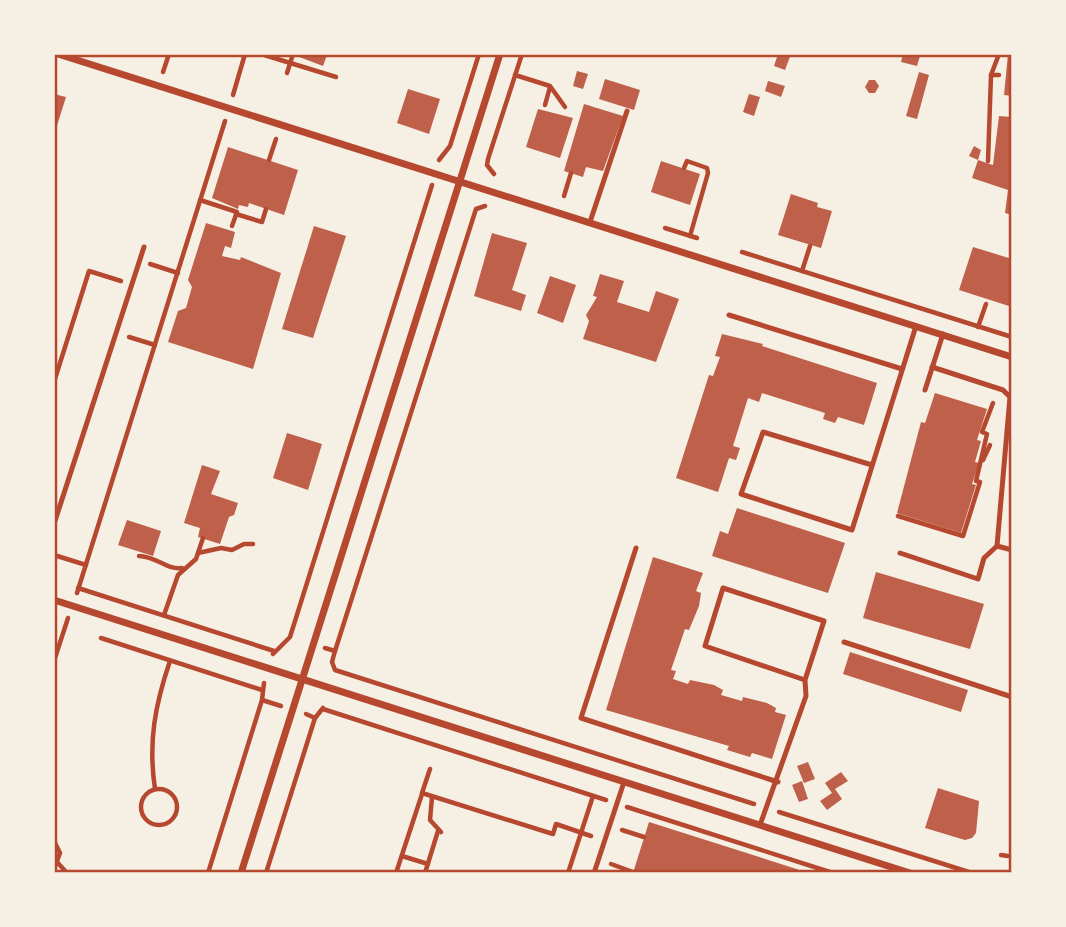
<svg xmlns="http://www.w3.org/2000/svg" width="1066" height="927" font-family="Montserrat,sans-serif">
  <rect width="100%" height="100%" fill="#f6efe4"/>
  <g fill="#bf614a">
    <polygon points="335,54 334,57 327,55 323,66 294,55"/>
    <polygon points="778,54 791,54 785,70 774,66"/>
    <polygon points="903,54 920,56 917,66 901,62"/>
    <polygon points="1008,54 1012,54 1012,96 1004,95"/>
    <polygon points="577,71 588,74 583,89 573,86"/>
    <polygon points="919,72 929,75 917,119 906,116"/>
    <polygon points="605,79 640,90 634,110 599,99"/>
    <polygon points="869,80 875,80 879,86 875,93 869,93 865,87"/>
    <polygon points="768,81 785,86 781,97 765,91"/>
    <polygon points="408,89 440,99 429,134 397,123"/>
    <polygon points="54,94 66,97 55,132 54,132"/>
    <polygon points="749,94 760,97 754,116 743,112"/>
    <polygon points="584,104 623,116 603,171 586,167 583,177 564,171"/>
    <polygon points="538,109 573,118 560,158 526,147"/>
    <polygon points="999,116 1012,117 1012,215 1005,213 1008,190 972,178 978,160 993,165"/>
    <polygon points="974,146 981,150 978,160 969,156"/>
    <polygon points="228,147 298,170 284,215 249,203 248,207 239,205 238,209 212,198"/>
    <polygon points="661,161 700,174 690,205 651,192"/>
    <polygon points="791,194 818,203 817,207 832,211 821,248 778,235"/>
    <polygon points="206,223 235,232 231,248 225,246 222,256 240,260 241,257 281,273 253,369 168,342 178,311 186,308 192,287 188,280"/>
    <polygon points="314,226 346,236 313,338 282,329"/>
    <polygon points="492,233 527,243 512,290 526,295 521,311 474,296"/>
    <polygon points="973,247 1012,259 1012,307 959,290"/>
    <polygon points="600,274 624,281 617,302 649,312 656,291 679,299 656,362 583,339 589,321 586,315 597,297 593,296"/>
    <polygon points="550,276 576,285 563,323 537,313"/>
    <polygon points="722,334 763,344 762,346 877,383 864,425 838,417 835,423 823,419 825,413 762,393 759,402 748,398 733,446 740,448 736,460 729,458 718,492 676,478 709,375 713,376 720,357 715,356"/>
    <polygon points="935,393 987,409 977,440 981,441 975,462 979,463 972,484 976,485 961,533 897,513 921,422 925,423"/>
    <polygon points="287,433 322,444 308,490 273,478"/>
    <polygon points="202,465 220,471 211,494 238,503 234,515 229,517 220,544 198,537 200,528 184,523"/>
    <polygon points="737,508 845,543 828,593 712,556 720,531 728,534"/>
    <polygon points="127,520 161,531 153,556 118,545"/>
    <polygon points="653,557 703,573 696,591 701,593 699,606 689,630 685,629 671,670 676,671 673,679 688,684 690,680 714,685 723,690 721,695 742,701 743,697 767,703 776,708 775,712 786,715 772,759 752,753 750,757 727,750 729,746 606,710"/>
    <polygon points="876,572 984,604 970,649 863,618"/>
    <polygon points="850,652 968,690 961,712 843,674"/>
    <polygon points="808,762 815,779 804,783 797,766"/>
    <polygon points="841,772 848,781 835,789 842,799 827,810 820,801 832,793 825,783"/>
    <polygon points="802,781 808,799 799,802 792,785"/>
    <polygon points="938,788 979,801 976,833 972,838 965,840 925,828"/>
    <polygon points="649,822 806,872 806,873 633,873"/>
  </g>
  <g fill="none" stroke-linecap="round" stroke-linejoin="round">
    <g stroke="#b5482f" stroke-width="4.5">
      <polyline points="261,54 336,77"/>
      <polyline points="163,72 169,54"/>
      <polyline points="287,73 293,54"/>
      <polyline points="515,75 550,86 565,107"/>
      <polyline points="991,75 999,75"/>
      <polyline points="233,95 245,54"/>
      <polyline points="545,105 550,87"/>
      <polyline points="269,160 276,139"/>
      <polyline points="439,160 450,146 479,54"/>
      <polyline points="988,161 991,75 999,54"/>
      <polyline points="684,168 687,161 707,168 708,173 690,236"/>
      <polyline points="494,174 487,165 488,159 522,54"/>
      <polyline points="564,196 571,173"/>
      <polyline points="200,200 237,212 232,226"/>
      <polyline points="236,214 262,222 266,209"/>
      <polyline points="665,228 697,238"/>
      <polyline points="742,252 1012,337"/>
      <polyline points="150,264 178,273"/>
      <polyline points="802,271 810,246"/>
      <polyline points="978,327 986,304"/>
      <polyline points="129,337 155,345"/>
      <polyline points="54,382 89,271 121,281"/>
      <polyline points="983,460 990,445"/>
      <polyline points="898,516 963,536 980,482 976,481 987,434 982,432 993,403"/>
      <polyline points="198,553 221,548 232,550 244,544 253,544"/>
      <polyline points="54,555 86,565"/>
      <path d="M139 556C156 556 166 570 182 568"/>
      <polyline points="78,588 274,651"/>
      <polyline points="77,593 225,121"/>
      <polyline points="164,615 178,575 196,559 203,538"/>
      <polyline points="101,638 262,690"/>
      <polyline points="325,648 335,651 332,662 335,670 754,804"/>
      <polyline points="335,651 476,209 485,206"/>
      <polyline points="273,654 290,637 432,185"/>
      <polyline points="54,661 68,618"/>
      <polyline points="262,700 281,706"/>
      <polyline points="323,709 606,800"/>
      <polyline points="306,714 315,718 323,708"/>
      <polyline points="430,769 422,793 553,834 556,824 591,836"/>
      <circle cx="159" cy="807" r="18"/>
      <path d="M155 789C148 742 155 705 170 661"/>
      <polyline points="432,797 430,820 441,832"/>
      <polyline points="627,807 833,873"/>
      <polyline points="779,812 972,873"/>
      <polyline points="622,830 644,837"/>
      <polyline points="54,841 60,853 54,869"/>
      <polyline points="1001,855 1008,856"/>
      <polyline points="402,856 428,864"/>
      <polyline points="57,862 67,873"/>
      <polyline points="611,864 633,872"/>
      <polyline points="208,873 262,700 264,683"/>
      <polyline points="266,873 315,718"/>
      <polyline points="396,873 422,794"/>
      <polyline points="425,873 438,831"/>
      <polyline points="568,873 593,796"/>
    </g>
    <g stroke="#b5482f" stroke-width="5">
      <polyline points="590,222 627,111"/>
      <polyline points="729,315 902,369"/>
      <polyline points="932,367 1003,390 1010,397 997,546 1012,550"/>
      <polyline points="925,390 943,334"/>
      <polyline points="872,465 763,432 741,494 852,530 916,326"/>
      <polyline points="54,524 144,247"/>
      <polyline points="636,548 581,718 778,782"/>
      <polyline points="900,553 978,579 984,558 997,546"/>
      <polyline points="844,642 1012,697"/>
      <polyline points="760,825 806,696 805,680 705,646 723,588 824,621 805,680"/>
      <polyline points="594,873 624,782"/>
    </g>
    <g stroke="#b5482f" stroke-width="7">
      <polyline points="58,54 1012,357"/>
      <polyline points="54,600 910,873"/>
      <polyline points="241,873 500,54"/>
    </g>
  </g>
  <rect width="1066" height="927" fill="none" stroke="#f6efe4" stroke-width="112"/>
  <rect x="56" y="56" width="954" height="815" fill="none" stroke="#b5482f" stroke-width="2.5"/>
</svg>
